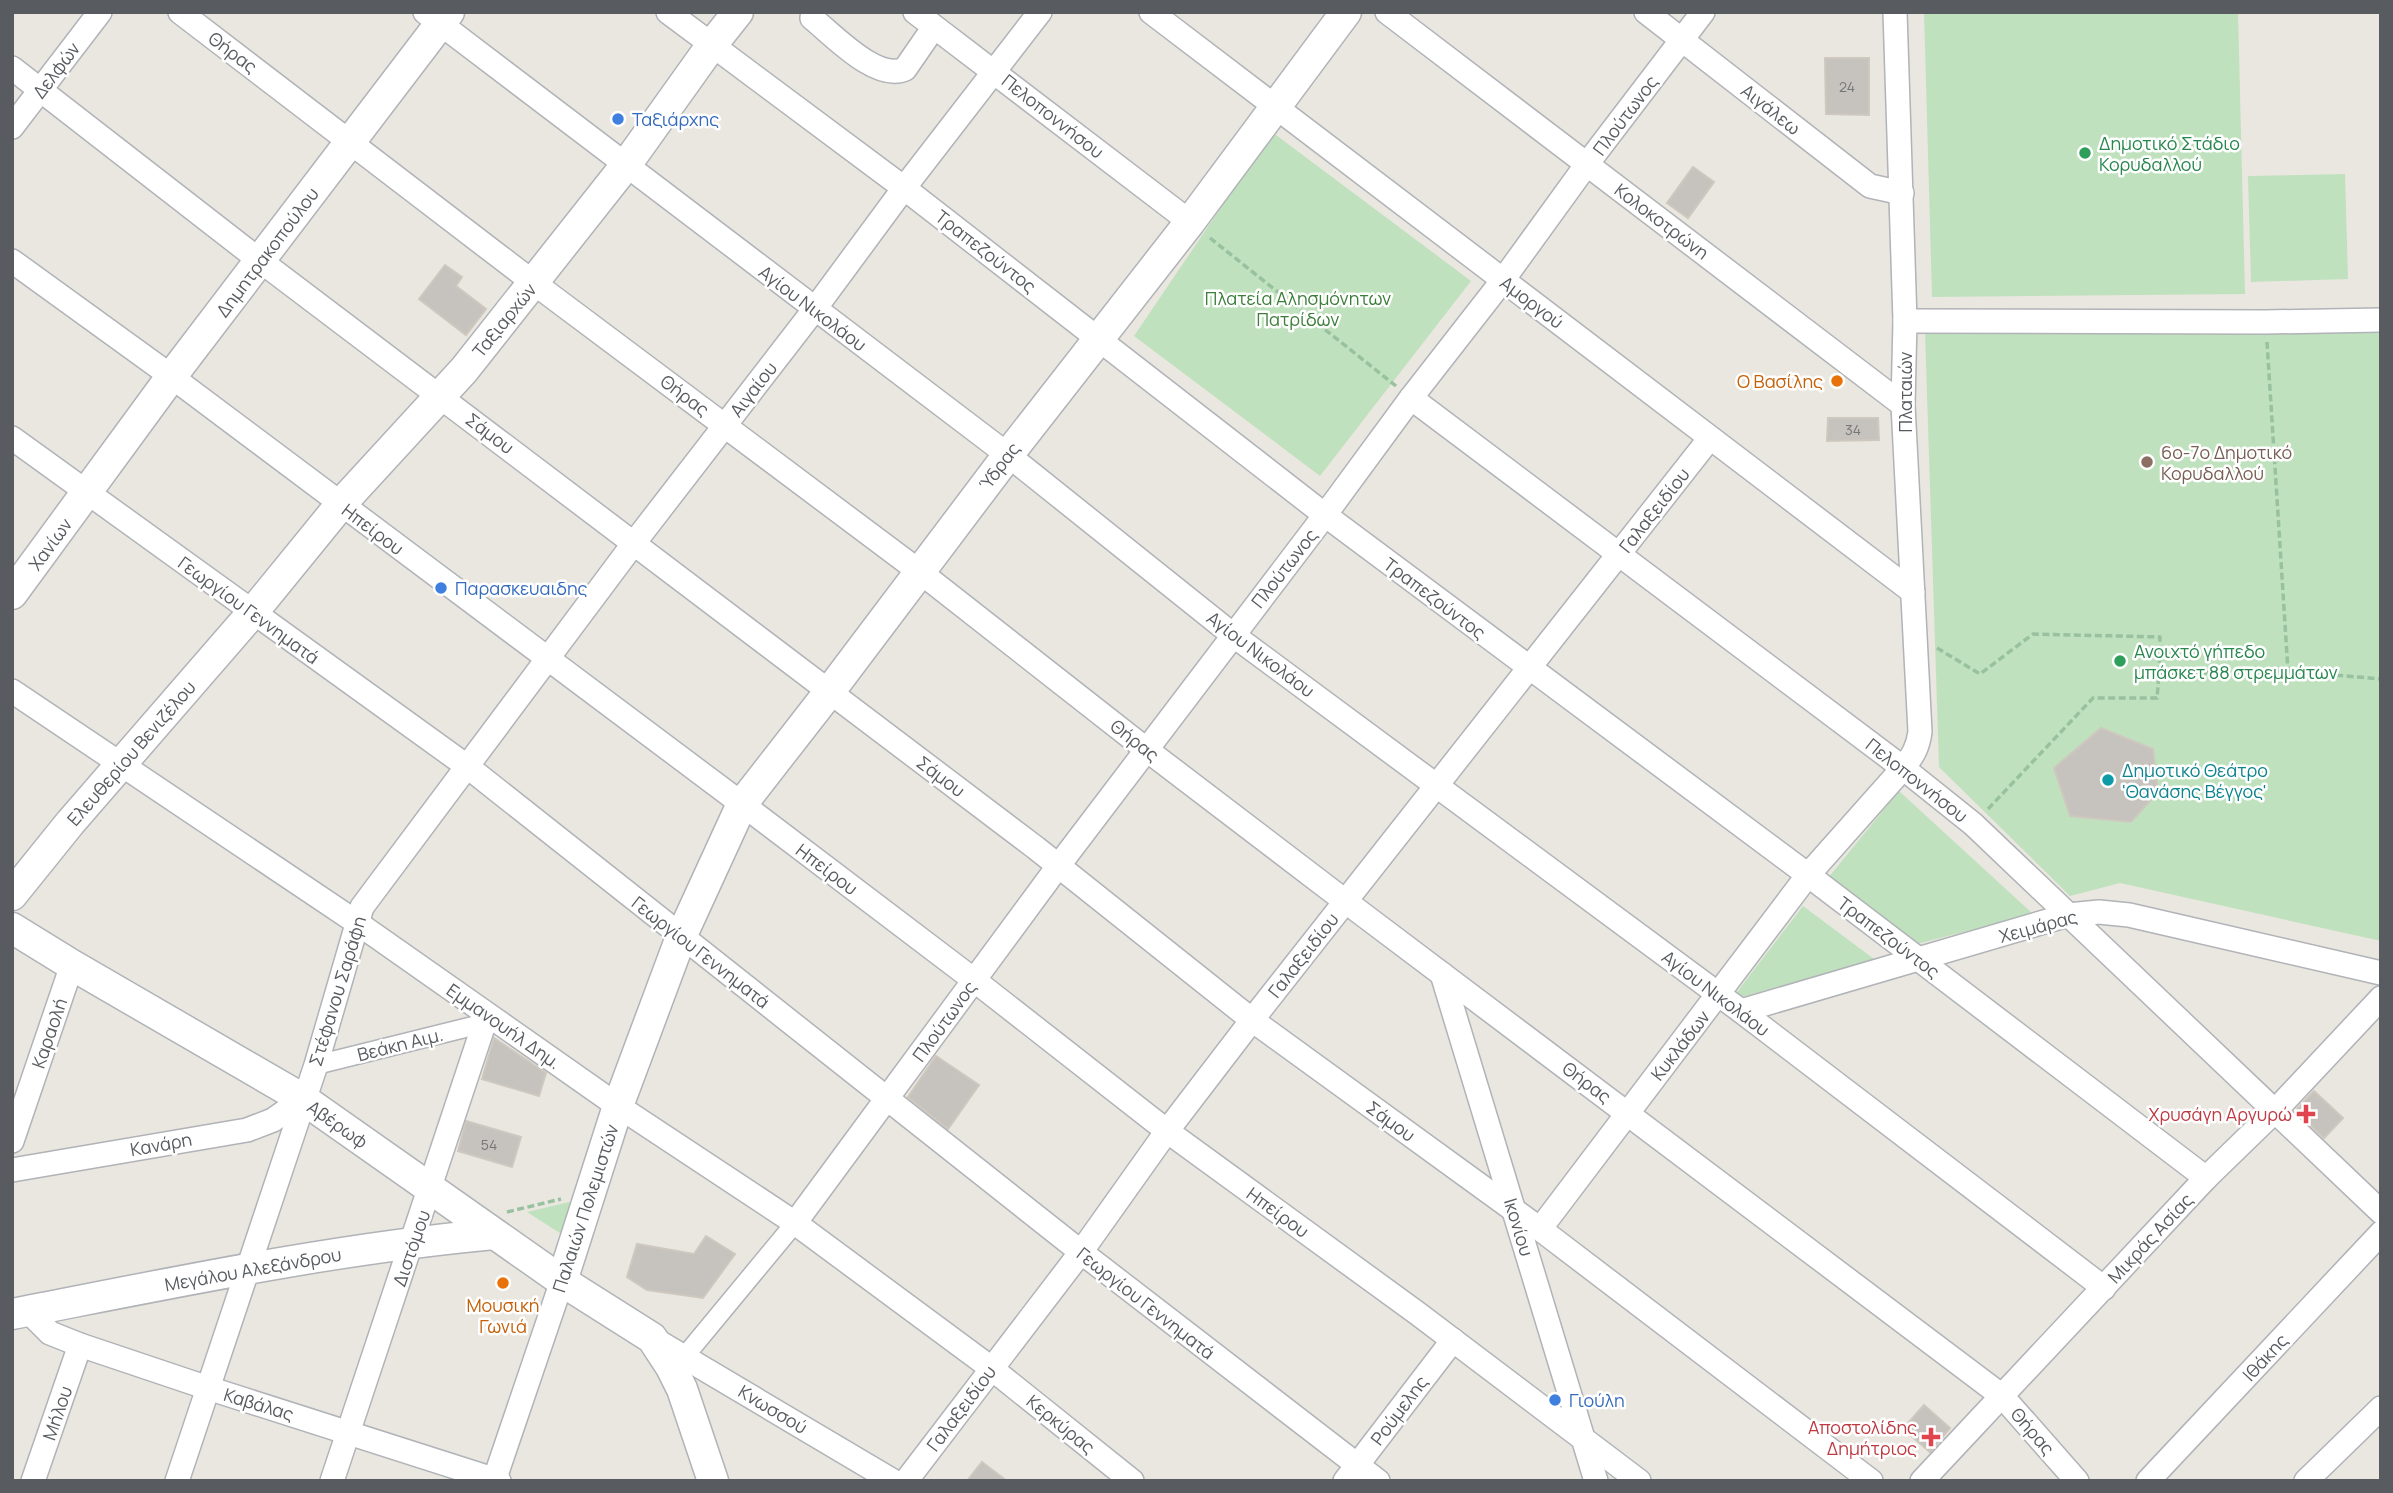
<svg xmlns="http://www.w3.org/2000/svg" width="2393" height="1493" font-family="Manrope,sans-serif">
  <rect width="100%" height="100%" fill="#eae7e0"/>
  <g fill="#c0e1bd">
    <polygon points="1924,12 2238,12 2245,294 1932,297"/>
    <polygon points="1272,132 1471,281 1320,476 1134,336"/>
    <polygon points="2345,174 2348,279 2251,282 2248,176"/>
    <polygon points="1925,332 2381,332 2381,941 2120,883 2070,896 1939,767"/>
    <polygon points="1899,791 2033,914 1913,945 1828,878"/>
    <polygon points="1803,906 1874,959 1746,996 1739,996 1737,992"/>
    <polygon points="582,1199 569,1239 527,1212"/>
  </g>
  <g fill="#c6c2bd" stroke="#cec8bf" stroke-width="2">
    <polygon points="1825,58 1869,58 1869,115 1826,114"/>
    <polygon points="1693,167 1714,182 1688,218 1667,203"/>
    <polygon points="445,265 462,277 456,286 486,309 466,335 419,299"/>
    <polygon points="1828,418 1878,418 1879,440 1827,441"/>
    <polygon points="2101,728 2153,749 2158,792 2131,822 2070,816 2054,768"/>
    <polygon points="494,1038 546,1073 539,1096 482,1079"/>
    <polygon points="936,1056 979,1085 948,1129 908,1097"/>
    <polygon points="2314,1091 2343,1118 2324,1138 2295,1111"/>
    <polygon points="466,1121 521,1137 512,1167 458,1151"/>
    <polygon points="706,1236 735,1254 703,1298 647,1290 627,1277 637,1244 694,1254"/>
    <polygon points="1924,1405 1950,1428 1930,1452 1903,1429"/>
    <polygon points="982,1462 1007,1481 967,1481"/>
  </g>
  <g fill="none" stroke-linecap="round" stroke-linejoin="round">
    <defs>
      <g id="pedestrian">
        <polyline points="316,1065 485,1023"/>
        <polyline points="685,1356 795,1223"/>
      </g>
      <g id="minor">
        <polyline points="180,12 534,283 920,572 1147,750 1345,901 2002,1396 2077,1481"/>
        <polyline points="425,12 1008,455 1233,635 1741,1011 2104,1288"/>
        <polyline points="668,12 904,188 1325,515 1808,875 2206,1178"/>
        <polyline points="915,12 1190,222"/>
        <polyline points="1151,12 1913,592"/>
        <polyline points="1387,12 1903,405"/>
        <polyline points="1646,12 1870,186 1902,193"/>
        <path d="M812 18C833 35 877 82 905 69L934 27"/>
        <polyline points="12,68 254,256 1036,848 1252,1020 1540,1229 1871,1481"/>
        <polyline points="12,127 100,12"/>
        <polyline points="12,261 164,371 742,804 974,980 1167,1131 1417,1313 1639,1481"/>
        <polyline points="1905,321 2265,322 2381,320"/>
        <polyline points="1411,398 1903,768 1973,824 2381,1212"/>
        <polyline points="12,438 468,767 1081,1252 1378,1481"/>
        <polyline points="12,691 356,922 618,1106 795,1223 991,1368 1132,1481"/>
        <polyline points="1442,974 1596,1481"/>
        <polyline points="1741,1011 2068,915 2099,912 2129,915 2381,973"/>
        <polyline points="12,1141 72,965"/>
        <polyline points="12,1170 247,1130 273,1120 303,1099"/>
        <polyline points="795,1223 1059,865 1325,515 1411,398 1503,280 1587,164 1703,12"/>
        <path d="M1540 1229 1808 875 1903 768C1913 756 1918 747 1920 732L1903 405 1905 321 1895 12"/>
        <polyline points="28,1311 50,1333 80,1345 208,1388 499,1481"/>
        <polyline points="652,1338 893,1481"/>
        <polyline points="33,1481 80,1345"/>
        <polyline points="177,1481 316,1065 362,907 634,543 814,310 904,188 1040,12"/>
        <polyline points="332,1481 487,1015"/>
        <polyline points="494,1481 562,1281"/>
        <polyline points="906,1481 1081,1252 1167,1131 1252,1020 1710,438"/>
        <polyline points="1345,1481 1453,1340"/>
        <polyline points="1922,1481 2206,1178 2274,1112 2381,998"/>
        <polyline points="2148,1481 2381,1233"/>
        <polyline points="2306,1481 2381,1408"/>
      </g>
      <g id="tertiary">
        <polyline points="12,594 171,377 449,12"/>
        <polyline points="12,895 70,823 253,612 341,504 464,370 626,165 711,46 738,12"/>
        <polyline points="12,928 72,965 303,1099 562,1281 652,1338 671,1367 682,1389 713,1481"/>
        <polyline points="562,1281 618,1106 681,937 742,804 830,691 1008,455 1190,222 1346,12"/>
        <path d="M12 1314C172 1283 332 1249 494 1234"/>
      </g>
    </defs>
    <use href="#pedestrian" stroke="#b0b3b7" stroke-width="21"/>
    <use href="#minor" stroke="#b0b3b7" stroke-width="26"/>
    <use href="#tertiary" stroke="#b0b3b7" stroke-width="33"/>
    <g stroke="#98c1a0" stroke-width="3.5" stroke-dasharray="7 3.5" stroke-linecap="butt">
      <polyline points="1210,238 1396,386"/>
      <polyline points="2267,342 2288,671 2381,679"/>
      <polyline points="1937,648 1980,674 2033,634 2160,637 2159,674"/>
      <polyline points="1988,809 2093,698 2157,698 2159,674 2288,671"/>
      <polyline points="507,1212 561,1199"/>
    </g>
    <use href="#pedestrian" stroke="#fff" stroke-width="18"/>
    <use href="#minor" stroke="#fff" stroke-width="23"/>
    <use href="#tertiary" stroke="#fff" stroke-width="30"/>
  </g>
  <g fill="#3f7fe0" stroke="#fff" stroke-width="2.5">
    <circle cx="618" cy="119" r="7"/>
    <circle cx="441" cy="588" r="7"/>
    <circle cx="1555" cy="1400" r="7"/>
  </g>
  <g fill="#2e9e5b" stroke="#fff" stroke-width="2.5">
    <circle cx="2085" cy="153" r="7"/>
    <circle cx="2120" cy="661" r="7"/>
  </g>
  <g fill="#e8710a" stroke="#fff" stroke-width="2.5">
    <circle cx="1837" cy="381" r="7"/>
    <circle cx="503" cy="1283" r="7"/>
  </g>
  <circle fill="#8d6e63" stroke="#fff" stroke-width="2.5" cx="2147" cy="462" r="7"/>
  <circle fill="#0f9aa8" stroke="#fff" stroke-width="2.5" cx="2108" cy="780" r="7"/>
  <g fill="#e0444e" stroke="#fff" stroke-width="2.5">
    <path d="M2302.5 1103.5h7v7h7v7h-7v7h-7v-7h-7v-7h7z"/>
    <path d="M1927.5 1426.5h7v7h7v7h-7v7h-7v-7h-7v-7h7z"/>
  </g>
  <g text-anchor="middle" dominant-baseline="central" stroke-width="5" stroke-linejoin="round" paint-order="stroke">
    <g font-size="14" fill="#747677">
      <text x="1847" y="86">24</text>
      <text x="1853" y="429">34</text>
      <text x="489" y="1144">54</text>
    </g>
    <g font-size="18" fill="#585c60" stroke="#fff">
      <text transform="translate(233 52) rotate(37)">Θήρας</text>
      <text transform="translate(56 70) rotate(-53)">Δελφών</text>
      <text transform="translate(1771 109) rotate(38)">Αιγάλεω</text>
      <text transform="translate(1625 115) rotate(-53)">Πλούτωνος</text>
      <text transform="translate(1053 116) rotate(38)">Πελοποννήσου</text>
      <text transform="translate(1662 221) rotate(37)">Κολοκοτρώνη</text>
      <text transform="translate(986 251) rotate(38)">Τραπεζούντος</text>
      <text transform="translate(267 252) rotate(-53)">Δημητρακοπούλου</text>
      <text transform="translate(1532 302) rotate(37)">Αμοργού</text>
      <text transform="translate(813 308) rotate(37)">Αγίου Νικολάου</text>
      <text transform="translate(504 320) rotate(-51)">Ταξιαρχών</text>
      <text transform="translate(753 389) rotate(-52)">Αιγαίου</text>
      <text transform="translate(1905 392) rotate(-90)">Πλαταιών</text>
      <text transform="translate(685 395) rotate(37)">Θήρας</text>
      <text transform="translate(490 433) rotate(37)">Σάμου</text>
      <text transform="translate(999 466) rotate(-53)">Ύδρας</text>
      <text transform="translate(1654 510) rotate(-52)">Γαλαξειδίου</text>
      <text transform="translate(373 529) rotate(37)">Ηπείρου</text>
      <text transform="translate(50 544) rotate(-54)">Χανίων</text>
      <text transform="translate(1284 568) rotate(-52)">Πλούτωνος</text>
      <text transform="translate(1435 598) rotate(37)">Τραπεζούντος</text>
      <text transform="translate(249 610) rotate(36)">Γεωργίου Γεννηματά</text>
      <text transform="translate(1261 654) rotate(37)">Αγίου Νικολάου</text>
      <text transform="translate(1135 740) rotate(38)">Θήρας</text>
      <text transform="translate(131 753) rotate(-49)">Ελευθερίου Βενιζέλου</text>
      <text transform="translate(941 776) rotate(37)">Σάμου</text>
      <text transform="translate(1917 780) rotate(38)">Πελοποννήσου</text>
      <text transform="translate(827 869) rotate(37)">Ηπείρου</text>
      <text transform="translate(2038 926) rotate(-15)">Χειμάρας</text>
      <text transform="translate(1889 937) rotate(37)">Τραπεζούντος</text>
      <text transform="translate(701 952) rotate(38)">Γεωργίου Γεννηματά</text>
      <text transform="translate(1303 955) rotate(-52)">Γαλαξειδίου</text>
      <text transform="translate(337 991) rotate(-73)">Στέφανου Σαράφη</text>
      <text transform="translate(1716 993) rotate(37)">Αγίου Νικολάου</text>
      <text transform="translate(944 1021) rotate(-54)">Πλούτωνος</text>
      <text transform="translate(504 1026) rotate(35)">Εμμανουήλ Δημ.</text>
      <text transform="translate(49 1033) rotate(-71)">Καραολή</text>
      <text transform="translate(400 1044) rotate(-14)">Βεάκη Αιμ.</text>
      <text transform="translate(1680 1045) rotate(-52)">Κυκλάδων</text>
      <text transform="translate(1587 1082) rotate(37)">Θήρας</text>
      <text transform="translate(1391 1121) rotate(36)">Σάμου</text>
      <text transform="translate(338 1124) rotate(35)">Αβέρωφ</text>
      <text transform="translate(161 1144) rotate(-10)">Κανάρη</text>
      <text transform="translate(585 1208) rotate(-72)">Παλαιών Πολεμιστών</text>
      <text transform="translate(1278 1212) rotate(36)">Ηπείρου</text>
      <text transform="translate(1519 1227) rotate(73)">Ικονίου</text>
      <text transform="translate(2150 1238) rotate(-47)">Μικράς Ασίας</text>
      <text transform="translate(411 1248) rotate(-71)">Διστόμου</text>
      <text transform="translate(253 1269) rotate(-10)">Μεγάλου Αλεξάνδρου</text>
      <text transform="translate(1146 1303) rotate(38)">Γεωργίου Γεννηματά</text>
      <text transform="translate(2265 1357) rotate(-47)">Ιθάκης</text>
      <text transform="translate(259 1404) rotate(17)">Καβάλας</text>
      <text transform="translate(961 1408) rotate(-53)">Γαλαξειδίου</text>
      <text transform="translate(773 1409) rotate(31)">Κνωσσού</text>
      <text transform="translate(1399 1410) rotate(-53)">Ρούμελης</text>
      <text transform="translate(57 1413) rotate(-71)">Μήλου</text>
      <text transform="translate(1061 1424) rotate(39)">Κερκύρας</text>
      <text transform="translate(2033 1431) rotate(49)">Θήρας</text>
    </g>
    <g font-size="18" fill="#366cbe" stroke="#fff" text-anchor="start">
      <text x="632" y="119">Ταξιάρχης</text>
      <text x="455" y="588">Παρασκευαιδης</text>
      <text x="1569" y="1400">Γιούλη</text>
    </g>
    <g font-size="18" fill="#27864d" stroke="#fff" text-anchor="start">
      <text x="2099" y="143">Δημοτικό Στάδιο<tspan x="2099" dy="21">Κορυδαλλού</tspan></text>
      <text x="2134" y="651">Ανοιχτό γήπεδο<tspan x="2134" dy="21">μπάσκετ 88 στρεμμάτων</tspan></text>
    </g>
    <g font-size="18" fill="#3c7d3a" stroke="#fff">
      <text x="1298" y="298">Πλατεία Αλησμόνητων<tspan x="1298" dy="21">Πατρίδων</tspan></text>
    </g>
    <g font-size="18" fill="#c56008" stroke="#fff" text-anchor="end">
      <text x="1823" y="381">Ο Βασίλης</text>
      <text x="503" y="1305" text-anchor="middle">Μουσική<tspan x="503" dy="21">Γωνιά</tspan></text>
    </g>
    <g font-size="18" fill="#785e54" stroke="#fff" text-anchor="start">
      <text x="2161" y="452">6ο-7ο Δημοτικό<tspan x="2161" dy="21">Κορυδαλλού</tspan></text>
    </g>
    <g font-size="18" fill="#0d838f" stroke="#fff" text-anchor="start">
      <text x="2122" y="770">Δημοτικό Θεάτρο<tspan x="2122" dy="21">'Θανάσης Βέγγος'</tspan></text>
    </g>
    <g font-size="18" fill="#be3a42" stroke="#fff" text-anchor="end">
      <text x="2292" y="1114">Χρυσάγη Αργυρώ</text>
      <text x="1917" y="1427">Αποστολίδης<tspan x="1917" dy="21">Δημήτριος</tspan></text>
    </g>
  </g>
  <rect width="2393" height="1493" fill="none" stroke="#585c60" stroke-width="28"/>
</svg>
